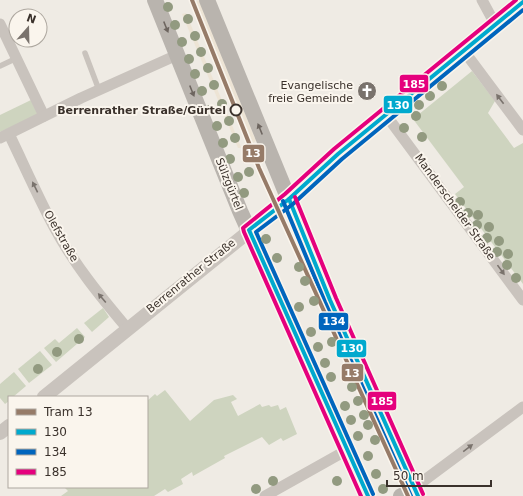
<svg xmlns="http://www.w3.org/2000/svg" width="523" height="496" font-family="'DejaVu Sans',sans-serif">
  <rect width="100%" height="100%" fill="#efebe4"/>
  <g fill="#ced4bf">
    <polygon points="472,71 495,101 488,113 514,148 523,143 523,284 455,194 464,187 413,119"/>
    <polygon points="31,100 38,115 0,132 0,115"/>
    <polygon points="103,308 109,317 92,332 84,323"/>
    <polygon points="77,328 85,337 56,362 44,348 55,339 59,343"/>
    <polygon points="40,351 52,365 29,383 18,369"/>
    <polygon points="14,372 26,386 13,397 9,397 9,401 5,404 0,398 0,384"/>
    <polygon points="165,390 190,421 214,400 233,395 237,399 231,402 238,416 260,404 262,407 269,405 271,407 278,405 280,410 286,407 297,434 283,441 281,438 269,445 262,437 224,456 225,458 193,476 192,472 181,479 183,484 168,492 165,489 154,496 61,496 68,491 64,487 147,487 147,401 155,394 157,396"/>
  </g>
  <g fill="#ede4d5">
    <polygon points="199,0 256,141 253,143 196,1"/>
    <polygon points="186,13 241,147 240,148 238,148 182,14"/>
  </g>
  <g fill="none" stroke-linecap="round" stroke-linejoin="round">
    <g stroke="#c9c3bd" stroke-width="5.5">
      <polyline points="85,53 99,90"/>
      <polyline points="0,66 17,58"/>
    </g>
    <g stroke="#c9c3bd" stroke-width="11">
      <polyline points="482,0 495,24"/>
      <polyline points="0,24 44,116"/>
      <polyline points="464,51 523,130"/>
      <polyline points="386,115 523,300"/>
      <path d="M9 134C24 165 38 197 54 227 74 264 100 296 127 328"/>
      <polyline points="0,138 81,98 177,55"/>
      <polyline points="414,488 523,407"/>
      <polyline points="265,496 347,450"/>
    </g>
    <g stroke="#c9c3bd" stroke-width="14">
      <polyline points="44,397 289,199 338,154 523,2"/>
      <polyline points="0,433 9,426"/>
    </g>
    <g stroke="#b9b4ae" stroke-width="16">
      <polyline points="155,0 240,211 368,496"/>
      <polyline points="207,0 330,300 418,496"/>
      <polyline points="401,496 410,493 416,496"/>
    </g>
    <defs>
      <g id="bus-1">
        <polyline points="289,199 330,300 418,496"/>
        <polyline points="368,496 249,230 289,199 338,154 523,2"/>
      </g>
      <g id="bus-2">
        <polyline points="283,201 325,302 411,496"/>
        <polyline points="373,494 256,232 293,204 342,159 523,10"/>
      </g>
      <g id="bus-3">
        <polyline points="295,197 336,298 423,494"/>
        <polyline points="361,496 244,232 243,228 285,194 334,149 516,0"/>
      </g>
    </defs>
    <use href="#bus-1" stroke="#faf5ed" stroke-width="7"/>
    <use href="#bus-2" stroke="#faf5ed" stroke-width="7"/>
    <use href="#bus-3" stroke="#faf5ed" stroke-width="7"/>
    <use href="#bus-1" stroke="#00a9ce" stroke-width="4"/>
    <use href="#bus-2" stroke="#0065bd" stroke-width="4"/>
    <use href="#bus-3" stroke="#e5007d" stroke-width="4"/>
    <defs>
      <polyline id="tram-1" points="192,0 259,168 408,496"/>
    </defs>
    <use href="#tram-1" stroke="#faf5ed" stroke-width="7"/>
    <use href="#tram-1" stroke="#967b68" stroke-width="4"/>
  </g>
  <g fill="#929a80">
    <circle cx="168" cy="7" r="5"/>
    <circle cx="188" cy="19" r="5"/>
    <circle cx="175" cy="25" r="5"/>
    <circle cx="195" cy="36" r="5"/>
    <circle cx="182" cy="42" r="5"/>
    <circle cx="201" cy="52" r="5"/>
    <circle cx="189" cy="59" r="5"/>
    <circle cx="208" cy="68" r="5"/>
    <circle cx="195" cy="74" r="5"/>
    <circle cx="214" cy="85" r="5"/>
    <circle cx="442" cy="86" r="5"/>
    <circle cx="202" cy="91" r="5"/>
    <circle cx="430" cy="96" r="5"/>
    <circle cx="222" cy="104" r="5"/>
    <circle cx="419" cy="105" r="5"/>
    <circle cx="210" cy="110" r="5"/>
    <circle cx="416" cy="116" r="5"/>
    <circle cx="229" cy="121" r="5"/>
    <circle cx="217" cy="126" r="5"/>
    <circle cx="404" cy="128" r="5"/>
    <circle cx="422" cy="137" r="5"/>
    <circle cx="235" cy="138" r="5"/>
    <circle cx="223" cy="143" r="5"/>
    <circle cx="230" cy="159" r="5"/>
    <circle cx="249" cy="172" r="5"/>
    <circle cx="238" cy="177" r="5"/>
    <circle cx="244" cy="193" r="5"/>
    <circle cx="460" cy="202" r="5"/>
    <circle cx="468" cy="213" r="5"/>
    <circle cx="478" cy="215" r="5"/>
    <circle cx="477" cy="225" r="5"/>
    <circle cx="489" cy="227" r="5"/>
    <circle cx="487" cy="238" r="5"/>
    <circle cx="266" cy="239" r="5"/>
    <circle cx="499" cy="241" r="5"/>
    <circle cx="497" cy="252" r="5"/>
    <circle cx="508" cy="254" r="5"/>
    <circle cx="277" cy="258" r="5"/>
    <circle cx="507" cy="265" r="5"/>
    <circle cx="299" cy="267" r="5"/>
    <circle cx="516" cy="278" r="5"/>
    <circle cx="305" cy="281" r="5"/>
    <circle cx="314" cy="301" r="5"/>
    <circle cx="299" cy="307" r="5"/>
    <circle cx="311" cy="332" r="5"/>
    <circle cx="79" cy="339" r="5"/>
    <circle cx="332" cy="342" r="5"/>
    <circle cx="318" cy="347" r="5"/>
    <circle cx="57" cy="352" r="5"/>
    <circle cx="325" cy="363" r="5"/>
    <circle cx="38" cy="369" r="5"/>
    <circle cx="346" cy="373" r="5"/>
    <circle cx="331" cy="377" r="5"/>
    <circle cx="352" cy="387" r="5"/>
    <circle cx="358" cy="401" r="5"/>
    <circle cx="345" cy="406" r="5"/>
    <circle cx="364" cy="415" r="5"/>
    <circle cx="351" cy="420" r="5"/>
    <circle cx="368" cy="425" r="5"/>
    <circle cx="358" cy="436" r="5"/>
    <circle cx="375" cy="440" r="5"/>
    <circle cx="368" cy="456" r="5"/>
    <circle cx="376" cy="474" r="5"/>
    <circle cx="273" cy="481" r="5"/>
    <circle cx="337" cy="481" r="5"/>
    <circle cx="256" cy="489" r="5"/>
    <circle cx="383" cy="489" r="5"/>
  </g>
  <defs><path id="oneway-solid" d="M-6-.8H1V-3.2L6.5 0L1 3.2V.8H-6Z"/></defs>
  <g fill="#6d655f">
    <use href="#oneway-solid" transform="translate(166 27) rotate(68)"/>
    <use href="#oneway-solid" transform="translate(192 91) rotate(68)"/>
    <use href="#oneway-solid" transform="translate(260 129) rotate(-112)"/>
  </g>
  <g fill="#7a736d">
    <use href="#oneway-solid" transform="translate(500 99) rotate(-127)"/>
    <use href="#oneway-solid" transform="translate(35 187) rotate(-116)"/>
    <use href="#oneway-solid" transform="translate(501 270) rotate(54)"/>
    <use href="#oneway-solid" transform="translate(102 298) rotate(-130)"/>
    <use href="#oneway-solid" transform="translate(468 448) rotate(-37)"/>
  </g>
  <defs>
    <symbol id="church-disc" viewBox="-11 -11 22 22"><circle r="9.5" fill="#79726c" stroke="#faf5ed"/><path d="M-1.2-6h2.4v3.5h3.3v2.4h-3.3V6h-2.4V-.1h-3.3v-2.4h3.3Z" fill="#fff"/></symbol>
  </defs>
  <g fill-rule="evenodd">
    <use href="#church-disc" x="356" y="80" width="22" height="22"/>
  </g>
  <circle fill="#faf5ed" stroke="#3a312b" stroke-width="2" cx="236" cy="110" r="5.5"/>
  <g text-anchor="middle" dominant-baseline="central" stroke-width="4" stroke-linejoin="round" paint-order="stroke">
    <g font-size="11" fill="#3a312b" stroke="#faf5ed" text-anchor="end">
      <text x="353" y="85">Evangelische<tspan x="353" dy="13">freie Gemeinde</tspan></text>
    </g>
    <g font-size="11" font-weight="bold" fill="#3a312b" stroke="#faf5ed" text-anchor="end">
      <text x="226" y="110">Berrenrather Straße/Gürtel</text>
    </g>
    <g font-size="11" fill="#3a312b" stroke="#faf5ed">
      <text transform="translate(229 184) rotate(68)">Sülzgürtel</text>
      <text transform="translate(455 207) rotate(54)">Manderscheider Straße</text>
      <text transform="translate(61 236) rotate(60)">Olefstraße</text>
      <text transform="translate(191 276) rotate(-39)">Berrenrather Straße</text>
    </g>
  </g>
  <g stroke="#faf5ed" stroke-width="1.5">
    <rect x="399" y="74" width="30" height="19" rx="4" fill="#e5007d"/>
    <rect x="383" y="95" width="30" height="19" rx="4" fill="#00a9ce"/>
    <rect x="242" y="144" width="23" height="19" rx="4" fill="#967b68"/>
    <rect x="318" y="312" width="31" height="19" rx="4" fill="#0065bd"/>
    <rect x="336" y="339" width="31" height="19" rx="4" fill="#00a9ce"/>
    <rect x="341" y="363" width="23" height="19" rx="4" fill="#967b68"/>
    <rect x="367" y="391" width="30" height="20" rx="4" fill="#e5007d"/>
  </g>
  <g font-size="11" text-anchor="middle" font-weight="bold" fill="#fff">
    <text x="414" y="88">185</text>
    <text x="398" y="109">130</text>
    <text x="253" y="157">13</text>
    <text x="334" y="325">134</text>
    <text x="352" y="352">130</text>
    <text x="352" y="377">13</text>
    <text x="382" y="405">185</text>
  </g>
  <rect x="8" y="396" width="140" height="92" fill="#faf5ed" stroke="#ada79f"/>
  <rect x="16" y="409" width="20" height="6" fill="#967b68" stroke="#ada79f"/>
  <text x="44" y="416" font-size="12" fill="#3a312b">Tram 13</text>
  <rect x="16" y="429" width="20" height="6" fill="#00a9ce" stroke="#ada79f"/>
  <text x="44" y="436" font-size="12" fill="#3a312b">130</text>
  <rect x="16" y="449" width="20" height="6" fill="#0065bd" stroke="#ada79f"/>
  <text x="44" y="456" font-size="12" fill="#3a312b">134</text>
  <rect x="16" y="469" width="20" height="6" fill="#e5007d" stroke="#ada79f"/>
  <text x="44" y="476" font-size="12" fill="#3a312b">185</text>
  <g transform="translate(28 28) rotate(20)"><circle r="19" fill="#faf5ed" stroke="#ada79f"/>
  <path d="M0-3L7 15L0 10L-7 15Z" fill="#79726c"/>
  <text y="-6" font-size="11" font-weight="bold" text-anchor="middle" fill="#3a312b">N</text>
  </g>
  <path d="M387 480v6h104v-6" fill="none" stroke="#3a312b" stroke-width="2"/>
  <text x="393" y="480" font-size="12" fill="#3a312b" stroke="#faf5ed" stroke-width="3" paint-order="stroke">50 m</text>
</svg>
